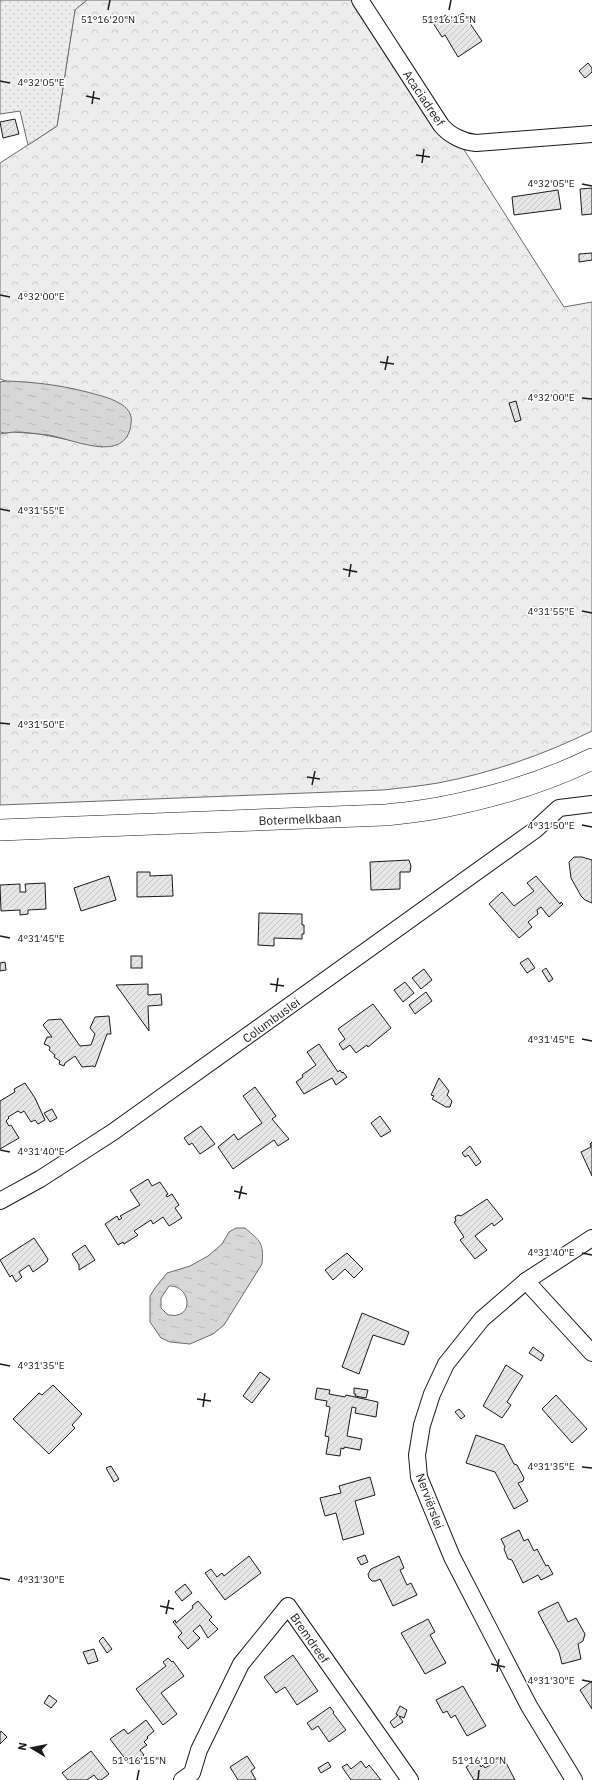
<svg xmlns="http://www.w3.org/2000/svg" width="592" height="1780" font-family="'IBM Plex Sans',sans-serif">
  <defs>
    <pattern id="forest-crowns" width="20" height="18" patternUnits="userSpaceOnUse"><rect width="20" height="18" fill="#ededed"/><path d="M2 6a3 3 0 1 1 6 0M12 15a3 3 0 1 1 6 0" fill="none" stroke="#cbcbcb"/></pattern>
    <pattern id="park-dots" width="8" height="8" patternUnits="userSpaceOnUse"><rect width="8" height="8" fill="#ededed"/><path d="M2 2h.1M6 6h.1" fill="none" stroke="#cbcbcb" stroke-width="1.8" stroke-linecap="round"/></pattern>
    <pattern id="water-ripples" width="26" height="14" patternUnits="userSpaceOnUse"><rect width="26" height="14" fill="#d7d7d7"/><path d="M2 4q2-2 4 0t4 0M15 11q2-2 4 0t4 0" fill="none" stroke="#b8b8b8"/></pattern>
    <pattern id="building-hatch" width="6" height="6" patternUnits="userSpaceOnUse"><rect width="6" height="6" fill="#e6e6e6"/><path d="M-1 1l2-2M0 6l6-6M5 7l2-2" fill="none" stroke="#c5c5c5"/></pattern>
  </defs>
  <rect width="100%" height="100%" fill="#fff"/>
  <path fill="url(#forest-crowns)" stroke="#6a6a6a" d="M87 0H369L564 307 592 302V731C543 755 491 773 438 783 420 786 401 788 383 790L0 805V434L13 432 40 434 103 447 6 381 0 379V163L57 126 75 9Z"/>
  <polygon fill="url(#park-dots)" stroke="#6a6a6a" points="0,0 87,0 75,10 57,126 28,145 20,111 0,114"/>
  <g fill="url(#water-ripples)" stroke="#6a6a6a" fill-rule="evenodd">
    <path d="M6 381C34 382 60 385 87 392 97 395 109 397 119 403 127 407 133 414 131 424 126 465 73 439 48 435 37 434 26 432 15 432 10 432 5 434 0 432V382Z"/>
    <path d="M236 1228H245C260 1241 264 1242 262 1264L224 1325 213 1334 190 1344 170 1342 161 1338 150 1322V1296L155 1288 167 1273 190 1266 208 1256 222 1244 229 1232ZM169 1286C188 1285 194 1312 177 1315 175 1316 171 1315 168 1315L161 1308V1298Z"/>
  </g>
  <g fill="url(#building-hatch)" stroke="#1a1a1a">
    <polygon points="463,13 482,41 458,57 445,35 442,37 433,23 446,15 450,21"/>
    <polygon points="588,63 592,68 592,72 585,78 579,71"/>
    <polygon points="15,119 19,134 3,138 0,122"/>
    <polygon points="592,188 592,214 582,215 580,189"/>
    <polygon points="558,190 561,209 514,215 512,197"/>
    <polygon points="592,253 592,260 579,262 579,254"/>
    <polygon points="516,401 521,420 515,422 509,403"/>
    <polygon points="574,857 582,857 592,860 592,903 585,900 581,896 571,878 569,862"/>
    <polygon points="409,860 411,866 410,872 400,872 400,889 371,890 370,862"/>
    <polygon points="137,872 150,872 150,876 172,875 173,896 137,897"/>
    <polygon points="109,876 116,900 81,911 74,888"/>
    <polygon points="536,876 560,904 561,902 563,904 549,917 541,907 537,910 538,914 528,922 532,927 519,938 489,904 502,892 514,906 534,891 527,883"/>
    <polygon points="45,883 46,909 28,910 28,914 20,915 20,910 1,911 0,885 20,884 20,892 26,892 25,884"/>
    <polygon points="259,913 302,914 302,925 304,925 304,934 302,934 302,939 274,938 274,946 258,945"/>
    <rect x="131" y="956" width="11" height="12"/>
    <polygon points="528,958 535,968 527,973 520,963"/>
    <polygon points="5,962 6,970 0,971 0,963"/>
    <polygon points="546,968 553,979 549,982 542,971"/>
    <polygon points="424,969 432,980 421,989 412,978"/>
    <polygon points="405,982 414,993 403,1002 394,990"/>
    <polygon points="148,984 148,995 161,994 162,1005 148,1006 149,1031 116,985"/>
    <polygon points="426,992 432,1001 415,1014 409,1005"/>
    <polygon points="373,1004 391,1028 368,1047 367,1045 356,1053 350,1045 343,1050 339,1044 345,1039 338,1029"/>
    <polygon points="109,1016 111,1034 107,1034 95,1067 93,1066 82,1067 75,1056 65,1063 64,1066 59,1064 60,1061 54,1057 55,1055 49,1050 50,1048 49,1046 44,1044 47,1037 52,1037 43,1025 48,1020 61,1019 80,1046 91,1045 95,1034 90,1028 95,1017"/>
    <polygon points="319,1044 338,1072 340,1070 342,1073 343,1072 347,1077 336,1085 332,1078 304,1094 296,1082 303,1077 302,1075 316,1065 307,1052"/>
    <polygon points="439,1078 449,1091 447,1095 452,1101 450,1107 446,1107 432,1099 434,1096 431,1095"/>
    <polygon points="25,1083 35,1098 45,1120 38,1124 35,1120 31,1122 24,1111 21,1113 18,1111 8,1117 9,1118 6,1121 9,1126 11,1125 19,1138 0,1149 0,1101 15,1092 14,1089"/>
    <polygon points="255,1087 276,1116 272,1119 289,1139 278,1146 274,1140 233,1169 218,1147 234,1134 238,1140 262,1123 243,1096"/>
    <polygon points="52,1109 57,1118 50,1122 44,1113"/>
    <polygon points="380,1116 391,1131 381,1137 371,1123"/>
    <polygon points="201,1126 215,1144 200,1154 192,1143 189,1145 184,1138"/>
    <polygon points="592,1142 592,1176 581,1152 591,1147 590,1144"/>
    <polygon points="470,1146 481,1162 476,1166 468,1155 465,1157 462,1153"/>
    <polygon points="148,1179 152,1186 160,1182 168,1194 166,1195 167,1197 172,1194 179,1205 175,1208 182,1218 169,1226 163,1217 153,1224 151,1220 134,1231 138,1235 124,1244 123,1242 118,1245 105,1224 117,1216 119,1220 122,1218 120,1216 140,1205 130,1190"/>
    <polygon points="487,1199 503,1219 494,1226 492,1223 475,1236 487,1250 475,1259 460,1240 464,1237 454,1222 456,1221 455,1217 458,1215 461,1216"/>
    <polygon points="34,1238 48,1259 47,1262 33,1272 29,1265 19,1272 22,1277 16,1282 12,1275 10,1277 0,1260"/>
    <polygon points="85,1245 95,1260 79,1270 79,1265 72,1254"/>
    <polygon points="347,1253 363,1269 354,1278 345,1269 333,1280 325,1270"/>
    <polygon points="362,1313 409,1332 404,1345 373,1335 359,1374 342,1367"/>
    <polygon points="533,1347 544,1355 541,1361 529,1353"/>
    <polygon points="506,1365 523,1376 507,1402 511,1405 502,1418 483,1406"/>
    <polygon points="260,1372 270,1379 252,1403 243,1396"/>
    <polygon points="53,1385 82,1414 72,1425 75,1428 49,1454 13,1419 39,1393 42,1395"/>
    <polygon points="317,1388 330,1390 329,1394 345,1397 346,1395 378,1402 376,1417 355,1413 356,1408 352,1407 347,1436 362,1439 360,1450 344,1447 344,1449 341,1448 340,1456 326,1454 329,1437 325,1436 330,1407 326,1406 327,1401 315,1399"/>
    <polygon points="354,1388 368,1390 366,1398 355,1396 356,1394 354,1394"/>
    <polygon points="556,1395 587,1429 572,1443 542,1409"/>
    <polygon points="459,1409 465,1416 461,1419 455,1412"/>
    <polygon points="476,1435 504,1445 514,1464 517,1465 524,1478 523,1481 518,1483 528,1501 514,1509 495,1472 466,1463"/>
    <polygon points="111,1466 119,1479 114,1482 106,1468"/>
    <polygon points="370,1477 375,1495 355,1501 364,1534 343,1540 336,1513 325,1516 320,1498 341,1493 339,1486"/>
    <polygon points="519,1530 524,1541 528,1539 534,1551 537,1549 546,1566 548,1565 553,1574 541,1580 538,1575 523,1583 512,1560 508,1559 504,1549 505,1547 501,1539"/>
    <polygon points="365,1555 368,1562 361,1565 357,1558"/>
    <polygon points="249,1556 261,1573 225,1600 205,1573 211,1569 217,1577 222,1573 224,1576"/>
    <polygon points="399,1556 404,1568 400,1570 407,1585 411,1583 417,1595 393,1606 380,1579 376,1581 372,1581 369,1578 368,1574 371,1569"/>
    <polygon points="185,1584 192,1593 182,1601 175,1592"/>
    <polygon points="198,1601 212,1617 209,1620 218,1629 208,1638 200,1625 193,1631 200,1638 188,1649 178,1637 182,1633 173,1622 175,1620 176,1623 193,1608 192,1606"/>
    <polygon points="558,1602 568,1622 576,1618 585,1634 583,1641 578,1644 581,1659 562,1664 559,1652 538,1612"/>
    <polygon points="428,1619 435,1632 430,1635 446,1663 425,1674 401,1633"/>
    <polygon points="103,1637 112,1649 107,1653 99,1641"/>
    <polygon points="94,1649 98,1661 88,1664 83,1652"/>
    <polygon points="293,1655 318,1691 297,1705 285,1687 276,1693 264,1677"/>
    <polygon points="168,1658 172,1662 173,1661 184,1676 161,1693 177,1714 163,1725 136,1689 166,1666 163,1662"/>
    <polygon points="592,1681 592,1709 580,1690"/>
    <polygon points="463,1686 486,1726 467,1736 455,1715 451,1718 447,1711 443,1713 436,1700"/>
    <polygon points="49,1695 57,1701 51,1708 44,1703"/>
    <polygon points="400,1706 407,1710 404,1718 399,1716 403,1722 394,1728 390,1722 398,1715 396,1714"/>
    <polygon points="330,1707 334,1712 333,1713 346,1730 329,1742 318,1726 312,1730 307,1723"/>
    <polygon points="146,1720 154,1731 147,1737 148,1738 144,1742 147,1745 140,1750 144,1755 130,1765 110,1739 124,1729 128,1734"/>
    <polygon points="1,1731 7,1737 0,1744 0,1733"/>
    <polygon points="91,1751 109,1774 101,1780 98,1780 94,1775 87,1780 68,1780 62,1773"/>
    <polygon points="247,1756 255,1768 251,1771 256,1780 238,1780 230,1767"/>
    <polygon points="503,1757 515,1780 474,1780 466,1767 477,1760 481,1767 483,1765 485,1768"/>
    <polygon points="361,1761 366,1768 369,1765 381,1780 351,1780 342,1767 347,1764 351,1769"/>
    <polygon points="328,1762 331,1767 321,1773 318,1768"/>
  </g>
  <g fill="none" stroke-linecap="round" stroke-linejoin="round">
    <defs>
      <g id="minor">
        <path d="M360 0 441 125C449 135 463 142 476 143L592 134"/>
        <polyline points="0,1201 40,1179 113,1132 535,830 559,808 592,804"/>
        <polyline points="526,1281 592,1353"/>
        <polyline points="182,1780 192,1773 199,1750 241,1664 288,1606 410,1780"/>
        <polyline points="574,1780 529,1706 452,1557 419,1477 417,1455 422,1425 432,1394 446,1364 482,1319 526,1281 592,1238"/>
      </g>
      <path id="major" d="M0 830 385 815C404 813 424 811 443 807 494 797 545 782 592 759"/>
    </defs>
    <use href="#minor" stroke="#1a1a1a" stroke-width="18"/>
    <use href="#major" stroke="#1a1a1a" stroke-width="22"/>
    <use href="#minor" stroke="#fff" stroke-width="16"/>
    <use href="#major" stroke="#fff" stroke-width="21"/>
  </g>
  <path fill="none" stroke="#1a1a1a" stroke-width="1.5" d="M108 10 110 0M449 10 451 0M0 81 10 83M86 96 100 99M92 104 94 91M416 155 430 157M422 163 424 149M582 184 592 186M0 295 10 297M380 362 394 364M385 370 388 356M582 398 592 399M0 509 10 511M343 569 357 572M349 577 351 564M582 611 592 613M0 723 10 724M307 777 320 779M312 785 315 771M582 825 592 827M0 936 10 938M270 984 284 986M276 992 278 978M582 1039 592 1041M0 1150 10 1152M234 1191 247 1194M239 1199 242 1186M582 1253 592 1255M0 1364 10 1366M197 1399 211 1401M203 1407 205 1393M582 1467 592 1468M0 1578 10 1580M160 1606 174 1609M166 1614 169 1600M491 1664 505 1667M497 1672 499 1659M582 1680 592 1682M137 1780 139 1770M478 1780 479 1770"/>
  <g text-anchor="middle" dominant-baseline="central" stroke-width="3" stroke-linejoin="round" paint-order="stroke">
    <g font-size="12" fill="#1a1a1a" stroke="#fff">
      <text transform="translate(424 98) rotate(56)">Acaciadreef</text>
      <text transform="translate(300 819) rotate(-2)">Botermelkbaan</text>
      <text transform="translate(271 1020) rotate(-36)">Columbuslei</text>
      <text transform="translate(430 1501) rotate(70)">Nerviërslei</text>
      <text transform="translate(310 1638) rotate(55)">Bremdreef</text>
    </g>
  </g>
  <g font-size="10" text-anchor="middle" fill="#1a1a1a" stroke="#fff" stroke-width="3" stroke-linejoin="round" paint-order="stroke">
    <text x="108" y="23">51°16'20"N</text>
    <text x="449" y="23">51°16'15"N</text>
    <text x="41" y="86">4°32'05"E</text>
    <text x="551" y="187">4°32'05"E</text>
    <text x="41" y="300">4°32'00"E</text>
    <text x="551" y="401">4°32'00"E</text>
    <text x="41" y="514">4°31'55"E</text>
    <text x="551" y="615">4°31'55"E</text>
    <text x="41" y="728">4°31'50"E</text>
    <text x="551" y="829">4°31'50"E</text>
    <text x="41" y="942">4°31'45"E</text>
    <text x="551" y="1043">4°31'45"E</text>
    <text x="41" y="1155">4°31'40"E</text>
    <text x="551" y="1256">4°31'40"E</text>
    <text x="41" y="1369">4°31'35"E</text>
    <text x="551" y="1470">4°31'35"E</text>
    <text x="41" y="1583">4°31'30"E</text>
    <text x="551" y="1684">4°31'30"E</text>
    <text x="139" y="1764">51°16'15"N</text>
    <text x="479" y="1764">51°16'10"N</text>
  </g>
  <g transform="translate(32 1748) rotate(280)" stroke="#ffffff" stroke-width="3" paint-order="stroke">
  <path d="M0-3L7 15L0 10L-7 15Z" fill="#1a1a1a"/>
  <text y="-6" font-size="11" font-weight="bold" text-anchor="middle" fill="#1a1a1a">N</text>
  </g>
</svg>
